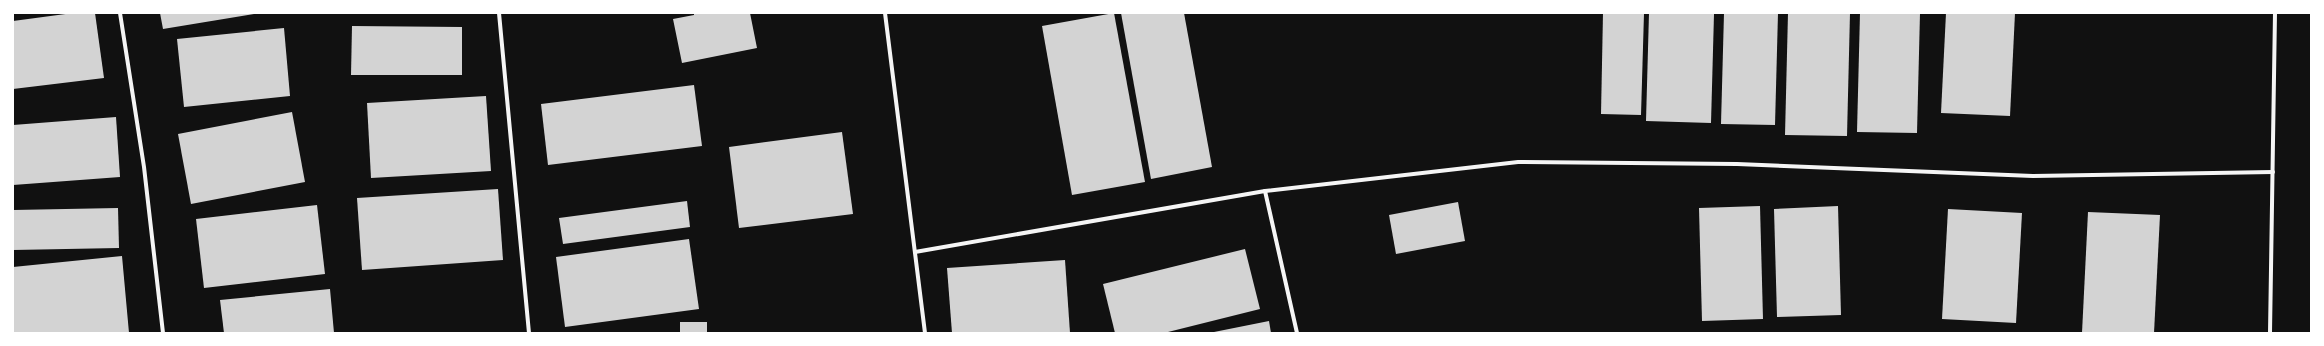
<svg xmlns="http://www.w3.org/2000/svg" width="2324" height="346" font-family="Karla,sans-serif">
  <rect width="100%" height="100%" fill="#111"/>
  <g fill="#d3d3d3">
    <polygon points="73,13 95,13 104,78 13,89 13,21"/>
    <polygon points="160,13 254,13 254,14 163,29"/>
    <polygon points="694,13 750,13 757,48 682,63 673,19 694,15"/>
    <polygon points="1114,13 1145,182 1072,195 1042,26"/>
    <polygon points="1121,13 1184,13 1212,167 1151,179"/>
    <polygon points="1603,13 1644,13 1641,115 1601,114"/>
    <polygon points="1649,13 1714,14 1711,123 1646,121"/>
    <polygon points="1724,13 1778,13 1775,125 1721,124"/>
    <polygon points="1788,13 1850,13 1847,136 1785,135"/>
    <polygon points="1860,13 1920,13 1917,133 1857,132"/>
    <polygon points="1946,13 2015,13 2010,116 1941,113"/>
    <polygon points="352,26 462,27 462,75 351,75"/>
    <polygon points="284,28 290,96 184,107 177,39"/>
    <polygon points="694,85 702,146 548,165 541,104"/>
    <polygon points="486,96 491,171 371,178 367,103"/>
    <polygon points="292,112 305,182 191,204 178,134"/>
    <polygon points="116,117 120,177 13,185 13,125"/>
    <polygon points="842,132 853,214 739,228 729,147"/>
    <polygon points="498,189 503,260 362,270 357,198"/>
    <polygon points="687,201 690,227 563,244 559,218"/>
    <polygon points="1458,202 1465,241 1396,254 1389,215"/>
    <polygon points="317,205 325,274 204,288 196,219"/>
    <polygon points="1760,206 1763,319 1702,321 1699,208"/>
    <polygon points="1838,206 1841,315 1777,317 1774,209"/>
    <polygon points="118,208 119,248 13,250 13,210"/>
    <polygon points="1948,209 2022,213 2016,323 1942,319"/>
    <polygon points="2088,212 2160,215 2154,333 2082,333"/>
    <polygon points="689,239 699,309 565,327 556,257"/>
    <polygon points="1245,249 1260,309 1164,333 1115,333 1103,284"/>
    <polygon points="122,256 129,333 13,333 13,267"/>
    <polygon points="1065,260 1070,333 952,333 947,268"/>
    <polygon points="330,289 334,333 224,333 220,300"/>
    <polygon points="1269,321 1271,333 1214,333 1214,332"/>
    <rect x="680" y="322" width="27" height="11"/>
  </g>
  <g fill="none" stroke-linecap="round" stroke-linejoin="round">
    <g stroke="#f5f5f5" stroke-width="4">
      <polyline points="120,13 144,167 163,333"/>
      <polyline points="499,13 529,333"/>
      <polyline points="885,13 925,333"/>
      <polyline points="1265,191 1297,333"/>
      <polyline points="915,252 1265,191 1518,162 1737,164 2033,176 2273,172"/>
      <polyline points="2270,333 2275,13"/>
    </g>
  </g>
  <rect width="2324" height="346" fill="none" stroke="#ffffff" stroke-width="28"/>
</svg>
